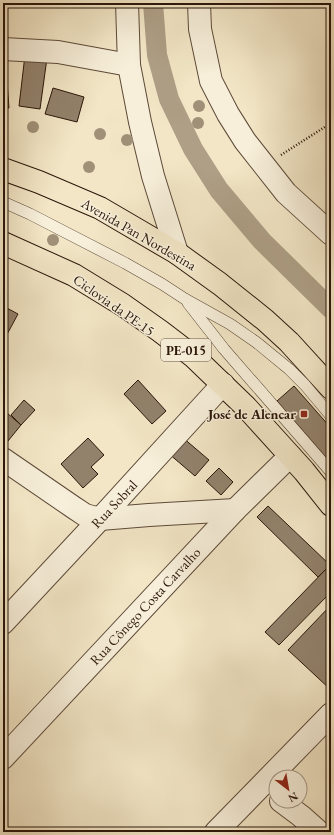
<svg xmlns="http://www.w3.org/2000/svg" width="334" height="835" font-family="'EB Garamond',serif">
  <rect width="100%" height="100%" fill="#f2e6c6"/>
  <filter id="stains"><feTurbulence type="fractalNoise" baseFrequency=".005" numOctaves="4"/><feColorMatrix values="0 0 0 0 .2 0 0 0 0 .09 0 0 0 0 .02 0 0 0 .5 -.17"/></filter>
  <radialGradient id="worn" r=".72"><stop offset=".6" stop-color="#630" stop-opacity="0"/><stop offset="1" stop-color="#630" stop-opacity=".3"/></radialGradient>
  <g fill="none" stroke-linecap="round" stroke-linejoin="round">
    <polyline stroke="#ae9f86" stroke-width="20" points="153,3 157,55 169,99 193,149 219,190 262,241 331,309"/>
  </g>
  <g fill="#92826c" stroke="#2b160a">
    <polygon points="25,55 47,58 40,109 19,106"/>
    <polygon points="6,69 9,108 3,108 3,70"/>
    <polygon points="53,88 84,97 77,122 45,114"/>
    <polygon points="3,306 18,314 4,340 3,340"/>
    <polygon points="138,380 166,411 152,424 124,394"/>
    <polygon points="294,386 331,428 331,463 277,401"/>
    <polygon points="24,400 35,410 21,425 11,415"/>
    <polygon points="7,413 21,425 8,441 3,437 3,418"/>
    <polygon points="182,437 209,460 195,476 168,453"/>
    <polygon points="88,438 104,455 91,467 98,474 83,488 61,464"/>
    <polygon points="219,468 233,482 221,495 206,481"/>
    <polygon points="268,506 330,565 318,577 257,517"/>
    <polygon points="330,565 331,567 331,592 279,645 265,632"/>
    <polygon points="331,605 331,690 288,650"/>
  </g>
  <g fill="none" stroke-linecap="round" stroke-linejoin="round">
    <defs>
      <g id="service">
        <polyline points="3,202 30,214 125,263 162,284 185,299 230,324 256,342 289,369 305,385 331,416"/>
        <polyline points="188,303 224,349 331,472"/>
      </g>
      <g id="minor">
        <polyline points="127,3 129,65 140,122 153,176 177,253"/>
        <polyline points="199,3 200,29 211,81 228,114 245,141 286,193 331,234"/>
        <polyline points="3,49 58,52 129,65"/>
        <polyline points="3,459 73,507 85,515 100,519 149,515 235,510"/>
        <polyline points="3,623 100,519 223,384"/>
        <polyline points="3,758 235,510 290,456"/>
        <polyline points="281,801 301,816 319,832"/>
        <polyline points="216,832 331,714"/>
      </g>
      <g id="trunk">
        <polyline points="3,169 39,182 100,208 177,253 220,284 265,320 289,342 331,388"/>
        <polyline points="3,243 74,275 123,305 160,331 194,357 246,407 304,471 331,505"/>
      </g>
    </defs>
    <use href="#service" stroke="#5d4a39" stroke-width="12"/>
    <use href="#minor" stroke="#5d4a39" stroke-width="24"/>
    <use href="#trunk" stroke="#2b160a" stroke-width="24"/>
    <polyline stroke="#2b160a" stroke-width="2.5" stroke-dasharray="1 2" stroke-linecap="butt" points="281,155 331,123"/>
    <use href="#service" stroke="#f7efda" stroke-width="11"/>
    <use href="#minor" stroke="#f7efda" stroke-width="22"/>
    <use href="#trunk" stroke="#f2e6c6" stroke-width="22"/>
  </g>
  <g fill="#a09078">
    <circle cx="199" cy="106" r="6"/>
    <circle cx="198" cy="123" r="6"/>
    <circle cx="33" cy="127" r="6"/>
    <circle cx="100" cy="134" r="6"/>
    <circle cx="127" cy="140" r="6"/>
    <circle cx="89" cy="167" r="6"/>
    <circle cx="53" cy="240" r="6"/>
  </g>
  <rect fill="#8f2418" stroke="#f7efda" stroke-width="1.5" x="300" y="410" width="8" height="8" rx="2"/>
  <g text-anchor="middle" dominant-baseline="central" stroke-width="3" stroke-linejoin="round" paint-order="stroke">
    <rect fill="#f7efda" stroke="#685748" stroke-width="1" x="161" y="339" width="50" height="22" rx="3"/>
    <g font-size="13" font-weight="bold" fill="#2b160a">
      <text x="186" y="350">PE-015</text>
    </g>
    <g font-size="14" fill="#2b160a" stroke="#f7efda">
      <text transform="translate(139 234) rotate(30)">Avenida Pan Nordestina</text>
      <text transform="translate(114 305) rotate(35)">Ciclovia da PE-15</text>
      <text transform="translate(114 504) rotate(-47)">Rua Sobral</text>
      <text transform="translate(145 606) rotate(-47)">Rua Cônego Costa Carvalho</text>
    </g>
    <g font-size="14" font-weight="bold" fill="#2b160a" stroke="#f7efda" text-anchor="end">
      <text x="296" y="414">José de Alencar</text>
    </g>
  </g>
  <rect width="334" height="835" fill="none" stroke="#f2e6c6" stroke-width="16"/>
  <rect x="4" y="4" width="326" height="827" fill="none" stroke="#2b160a" stroke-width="2"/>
  <rect x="8" y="8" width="318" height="819" fill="none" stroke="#2b160a"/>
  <g transform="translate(288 789) rotate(149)"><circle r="19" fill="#f7efda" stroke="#a59887"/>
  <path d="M0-3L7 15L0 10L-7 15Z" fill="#8f2418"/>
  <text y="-6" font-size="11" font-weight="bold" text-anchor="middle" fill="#2b160a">N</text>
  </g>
  <rect width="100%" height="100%" filter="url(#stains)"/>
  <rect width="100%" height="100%" fill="url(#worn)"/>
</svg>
